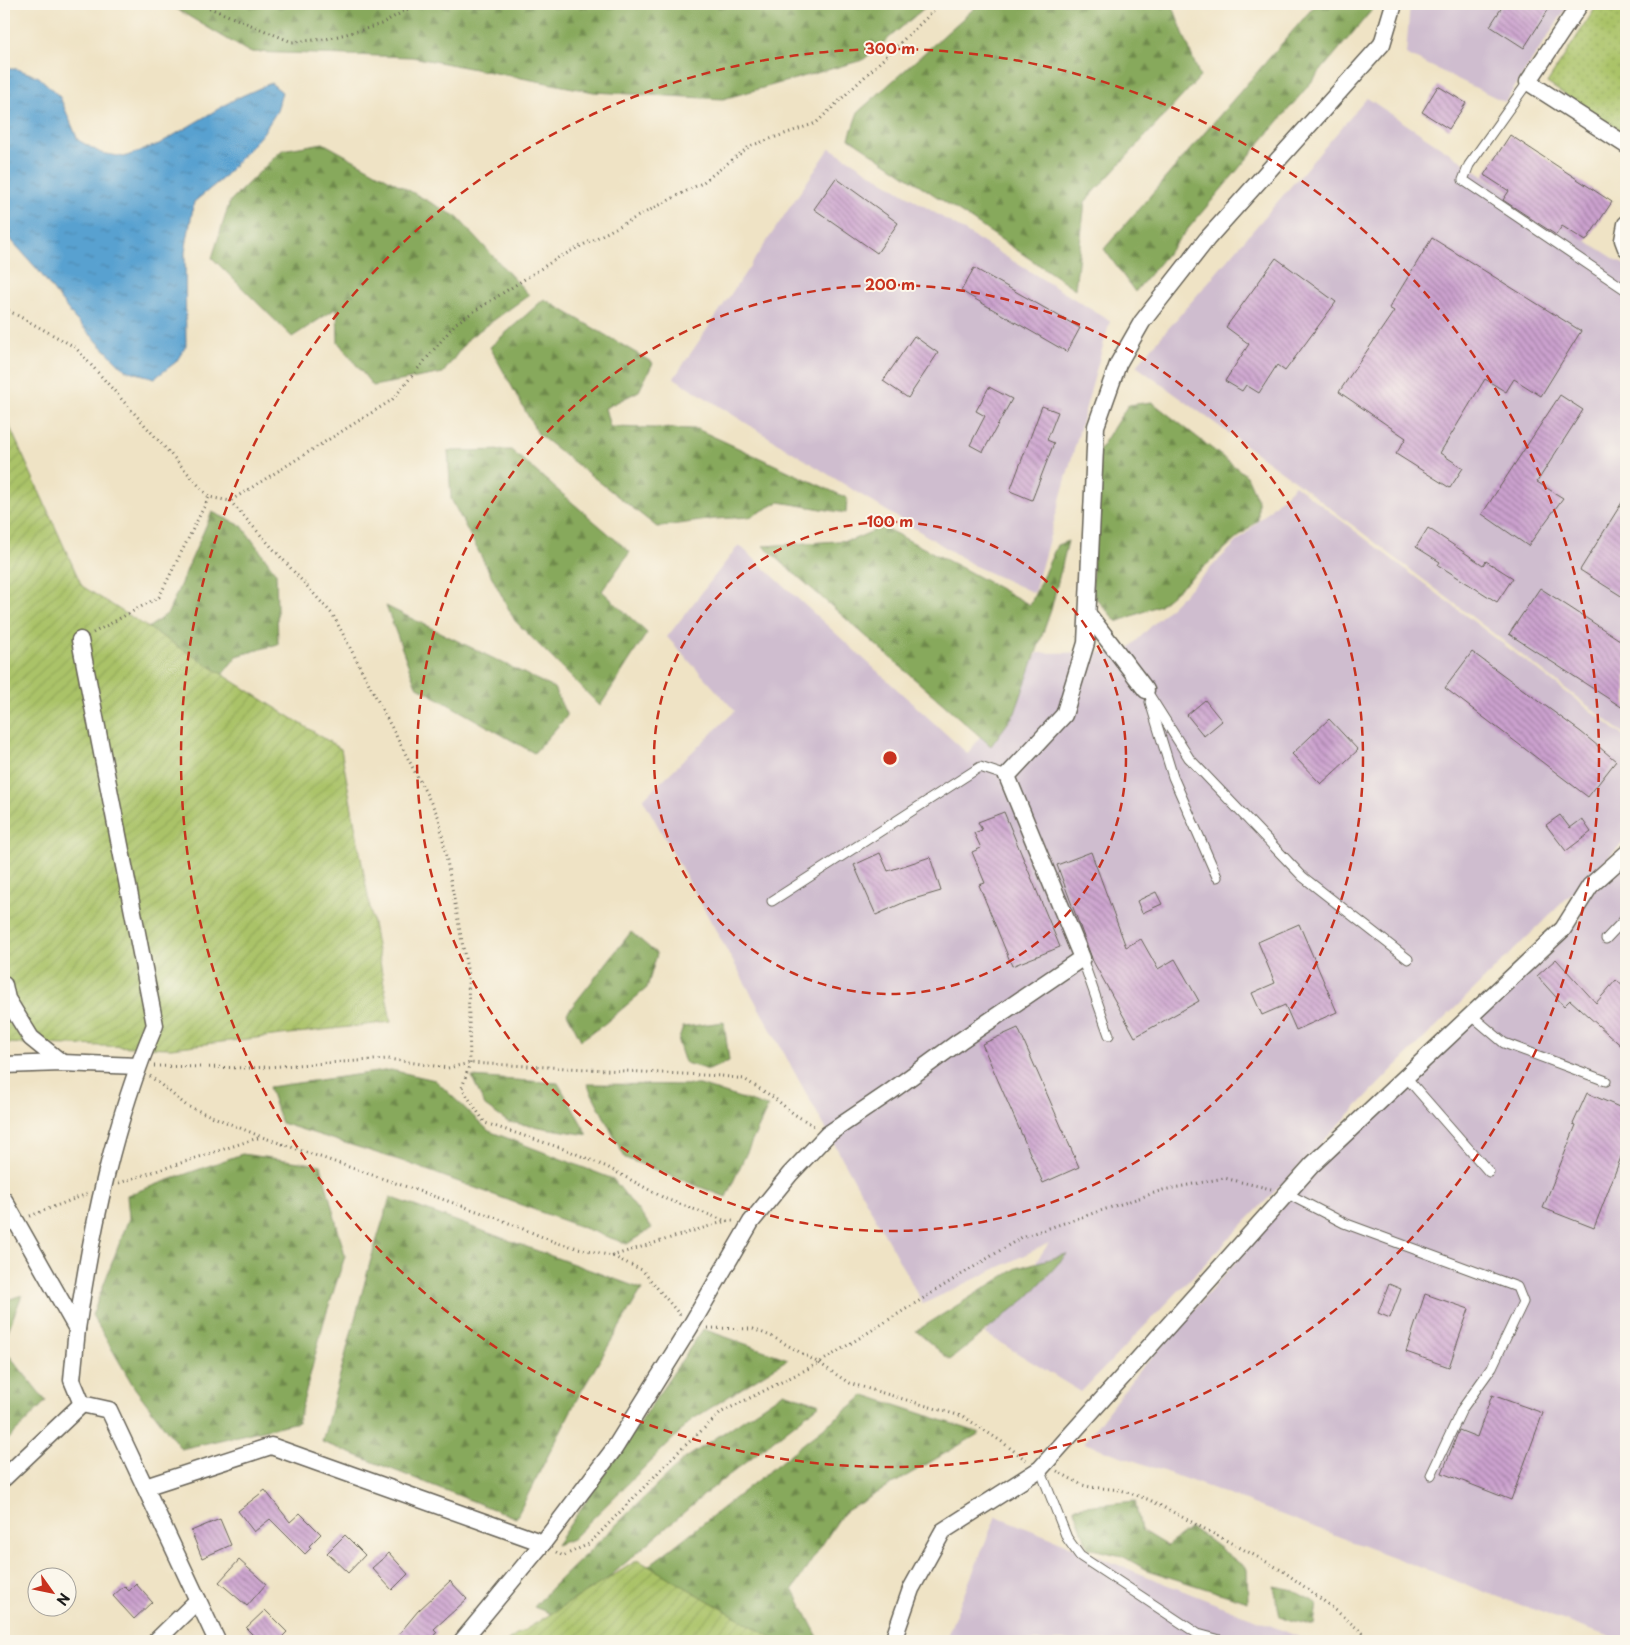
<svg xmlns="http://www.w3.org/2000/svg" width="1630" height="1645" font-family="'Playpen Sans',sans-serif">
  <defs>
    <pattern id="grass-dots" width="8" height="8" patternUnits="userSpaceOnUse" patternTransform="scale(1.25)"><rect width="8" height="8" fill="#aac368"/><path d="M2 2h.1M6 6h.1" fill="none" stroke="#92a75a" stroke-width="1.8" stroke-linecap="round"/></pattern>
    <pattern id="forest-firs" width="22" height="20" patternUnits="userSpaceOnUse" patternTransform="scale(1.25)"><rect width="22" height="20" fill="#87a95c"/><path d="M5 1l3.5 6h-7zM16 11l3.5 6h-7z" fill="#6e894b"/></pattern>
    <pattern id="garden-furrows" width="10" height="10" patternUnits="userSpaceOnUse" patternTransform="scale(1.25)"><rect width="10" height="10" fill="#aac368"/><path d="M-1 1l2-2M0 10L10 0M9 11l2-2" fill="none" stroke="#92a75a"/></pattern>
    <pattern id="water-ripples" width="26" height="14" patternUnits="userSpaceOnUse" patternTransform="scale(1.25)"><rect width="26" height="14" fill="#59a1d0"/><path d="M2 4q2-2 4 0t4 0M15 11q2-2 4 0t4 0" fill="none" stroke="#4982a8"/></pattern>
    <pattern id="building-back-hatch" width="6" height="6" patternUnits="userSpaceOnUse" patternTransform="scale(1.25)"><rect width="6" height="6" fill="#cba1ce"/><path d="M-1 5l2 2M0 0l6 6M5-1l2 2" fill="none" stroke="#a482a6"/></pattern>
  </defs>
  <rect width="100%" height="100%" fill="#fbf7ec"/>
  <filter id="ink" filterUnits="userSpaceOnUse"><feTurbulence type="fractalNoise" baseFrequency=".02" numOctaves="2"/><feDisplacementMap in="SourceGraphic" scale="10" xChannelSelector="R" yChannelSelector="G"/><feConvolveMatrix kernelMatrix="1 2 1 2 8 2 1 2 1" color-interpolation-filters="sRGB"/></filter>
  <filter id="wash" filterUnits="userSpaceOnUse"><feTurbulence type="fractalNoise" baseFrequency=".0096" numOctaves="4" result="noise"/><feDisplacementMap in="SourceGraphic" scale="20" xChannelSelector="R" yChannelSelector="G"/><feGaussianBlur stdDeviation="1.12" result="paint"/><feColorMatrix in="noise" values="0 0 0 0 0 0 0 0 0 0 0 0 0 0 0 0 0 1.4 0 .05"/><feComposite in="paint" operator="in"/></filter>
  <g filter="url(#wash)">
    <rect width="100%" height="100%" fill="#efe3c5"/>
    <g fill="#cfbdcf">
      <polygon points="1410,4 1569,4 1505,102 1406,54"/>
      <polygon points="1367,98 1481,174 1626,266 1626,735 1295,481 1136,366"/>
      <polygon points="830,148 1110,321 1034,593 975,566 674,378"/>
      <polygon points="1295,485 1626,738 1626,840 1394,1068 1081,1392 986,1334 1049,1243 923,1304 643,799 735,711 667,637 739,545 968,754 1038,653 1125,652"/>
      <polygon points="1626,859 1626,1641 1621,1641 1493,1595 1211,1488 1084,1443 1137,1373 1181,1325 1306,1180 1384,1100 1581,922 1580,910 1597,885"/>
      <polygon points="996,1516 1309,1641 945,1641"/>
    </g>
    <polygon fill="url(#grass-dots)" stroke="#637042" points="1598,4 1626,4 1626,135 1547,83"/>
    <g fill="url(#forest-firs)" stroke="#52623c">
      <polygon points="168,4 929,4 863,60 723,99 594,92 412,57 249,52"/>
      <polygon points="979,4 1172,4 1200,77 1085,202 1075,289 849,138 858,112"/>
      <polygon points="1316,4 1377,4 1135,292 1104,249"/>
      <polygon points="323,143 457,217 529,295 469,338 443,373 373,386 338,342 337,308 292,337 212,258 230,201 282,150"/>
      <polygon points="544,299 653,363 639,391 605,408 610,427 697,429 847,498 846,513 779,502 750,517 715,519 657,527 538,434 490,347"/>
      <polygon points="1152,402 1247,476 1258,501 1258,520 1160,605 1117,622 1092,594 1096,455 1128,405"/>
      <polygon points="511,450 630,552 602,591 647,633 600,706 515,621 451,499 448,451"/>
      <polygon points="212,512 242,526 276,573 278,644 237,656 183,724 108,658 168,613"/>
      <polygon points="883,527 966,570 1030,605 1057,545 1068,541 1051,610 1015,713 991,746 763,546 852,540"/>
      <polygon points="386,606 554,688 567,716 534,753 416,686"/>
      <polygon points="631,932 657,954 647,988 603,1025 581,1040 567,1013"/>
      <polygon points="724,1022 729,1061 709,1070 685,1063 678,1042 683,1027"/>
      <polygon points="391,1070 435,1080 489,1131 613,1179 652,1228 627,1244 402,1161 281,1123 269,1087"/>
      <polygon points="472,1077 558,1083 588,1135 508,1122 485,1106"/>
      <polygon points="587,1084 700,1085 768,1107 726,1197 625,1158"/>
      <polygon points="242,1154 321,1165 345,1256 324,1321 298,1422 181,1449 134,1387 92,1315 129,1218 127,1195"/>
      <polygon points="390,1197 642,1289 578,1397 516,1518 322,1442 371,1259"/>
      <polygon points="1067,1254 1028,1297 950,1360 916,1331 1017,1268"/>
      <polygon points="22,1295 4,1341 4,1301"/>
      <polygon points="703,1329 788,1359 693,1419 572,1539 556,1545"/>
      <polygon points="4,1349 46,1401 4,1444"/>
      <polygon points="784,1392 820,1404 705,1494 562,1618 534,1607 553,1586 683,1460"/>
      <polygon points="865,1395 980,1433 843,1513 793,1589 820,1641 549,1641 673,1547"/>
      <polygon points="1135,1501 1141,1530 1167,1546 1190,1528 1204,1536 1247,1569 1248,1602 1147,1570 1122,1556 1088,1548 1074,1507"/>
      <polygon points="1274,1586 1290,1589 1317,1603 1314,1626 1280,1617"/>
    </g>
    <g fill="url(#garden-furrows)" stroke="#637042">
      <polygon points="4,414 82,586 341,749 391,1022 171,1048 4,1043"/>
      <polygon points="638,1560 778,1641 507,1641"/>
    </g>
    <polygon fill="url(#water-ripples)" stroke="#3a5e76" points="4,69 17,69 39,77 60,97 78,140 101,153 124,157 159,144 235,99 271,83 282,92 277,111 263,133 222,179 194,202 185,252 186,346 176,362 155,378 125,370 75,319 38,270 4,232"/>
    <g id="blocks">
      <g fill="url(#building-back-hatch)">
        <polygon points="1504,4 1552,4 1524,48 1490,26"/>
        <polygon points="1438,86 1466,103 1449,129 1422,112"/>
        <polygon points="1510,135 1612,202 1586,241 1562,226 1556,235 1503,200 1509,191 1484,175"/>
        <polygon points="836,178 898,223 877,253 814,209"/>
        <polygon points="1432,238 1581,331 1541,396 1514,379 1506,392 1485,379 1440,453 1463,468 1450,488 1396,454 1406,438 1339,392 1394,311 1389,308"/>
        <polygon points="1276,258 1336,302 1285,371 1277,365 1259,393 1246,385 1242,391 1225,381 1249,344 1226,327"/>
        <polygon points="974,268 1080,328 1067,352 961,291"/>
        <polygon points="914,336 938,353 908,398 883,381"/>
        <polygon points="989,387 1012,399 983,452 970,445 985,416 976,411"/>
        <polygon points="1560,395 1583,410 1537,482 1563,498 1528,546 1482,514"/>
        <polygon points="1042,406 1058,412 1047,440 1054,443 1032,500 1010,491"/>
        <polygon points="1626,496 1626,599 1580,570"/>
        <polygon points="1428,528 1483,565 1486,561 1513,578 1497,602 1438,565 1440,562 1416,547"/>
        <polygon points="1540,588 1626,644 1626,710 1509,634"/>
        <polygon points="1472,652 1581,732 1616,761 1588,797 1445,688"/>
        <polygon points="1205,700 1222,721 1204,736 1187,715"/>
        <polygon points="1329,719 1358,750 1321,784 1292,754"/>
        <polygon points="1004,812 1060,947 1012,966 979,885 985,883 972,852 981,848 974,833 982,830 978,822"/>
        <polygon points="1560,815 1570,828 1582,819 1591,832 1566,851 1546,825"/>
        <polygon points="1091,852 1126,947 1141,939 1158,969 1175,959 1199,1001 1135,1037 1093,961 1057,865"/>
        <polygon points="880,853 888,871 930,857 941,891 907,901 876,915 854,865"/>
        <polygon points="1156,892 1162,904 1142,913 1137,901"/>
        <polygon points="1299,924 1337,1012 1296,1030 1285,1005 1262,1015 1252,993 1275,983 1258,942"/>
        <polygon points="1556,959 1596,1003 1616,980 1626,989 1626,1050 1570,1000 1564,1006 1537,976"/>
        <polygon points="1018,1028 1079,1167 1043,1183 982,1044"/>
        <polygon points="1587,1093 1626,1110 1626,1144 1594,1228 1543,1208 1576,1125 1573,1124"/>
        <polygon points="1389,1284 1401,1289 1390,1318 1378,1313"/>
        <polygon points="1425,1294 1469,1309 1449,1367 1406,1352"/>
        <polygon points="1492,1395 1543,1413 1511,1500 1442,1473 1459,1430 1477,1437"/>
        <polygon points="265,1490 290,1522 300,1513 321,1534 309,1546 311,1548 305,1554 270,1519 254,1532 238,1511"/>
        <polygon points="220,1519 231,1545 202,1558 191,1531"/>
        <polygon points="345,1535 365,1555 348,1573 327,1553"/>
        <polygon points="389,1553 408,1574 392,1590 372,1568"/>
        <polygon points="239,1560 266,1584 247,1606 219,1582"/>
        <polygon points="450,1581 467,1599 434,1629 437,1632 429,1641 393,1641 418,1611"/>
        <polygon points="136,1584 152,1602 134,1619 113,1596 124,1586 129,1591"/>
        <polygon points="265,1610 287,1632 278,1641 259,1641 246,1628"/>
      </g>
    </g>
  </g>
  <g filter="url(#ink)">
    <use href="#blocks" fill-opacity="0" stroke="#666257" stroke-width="1"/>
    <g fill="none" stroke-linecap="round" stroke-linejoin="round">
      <defs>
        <g id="lane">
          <polyline points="1528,82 1469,165 1463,180 1626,290"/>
          <polyline points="1146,690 1189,758 1303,877 1408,959"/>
          <polyline points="1150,702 1173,777 1217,877"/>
          <polyline points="772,901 980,767 1007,776"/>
          <polyline points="1606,939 1626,918"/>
          <polyline points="1082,958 1109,1035"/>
          <polyline points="1471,1015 1504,1043 1606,1081"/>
          <polyline points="1406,1077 1489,1172"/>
          <polyline points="1286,1193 1344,1223 1517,1287 1523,1302 1492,1367 1462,1409 1431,1475"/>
          <polyline points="1040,1469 1067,1538 1080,1556 1198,1634 1224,1641"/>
        </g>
        <g id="street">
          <polyline points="1580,4 1528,82 1626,145"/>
          <polyline points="1626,224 1623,240 1626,248"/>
          <polyline points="1088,614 1146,690"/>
          <polyline points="4,985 7,999 31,1038 62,1063"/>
          <polyline points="4,1065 62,1063 138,1066"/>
          <polyline points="4,1200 77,1329 72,1380 82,1404"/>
          <path d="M77 1329C92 1226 114 1121 155 1025L80 640"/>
          <polyline points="82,1404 109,1410 217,1641"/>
          <polyline points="4,1478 82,1404"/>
          <polyline points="145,1487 271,1446 543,1543"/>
          <polyline points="156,1641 198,1600"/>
          <polyline points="462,1641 543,1543 614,1449 690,1327 751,1222 790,1174 828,1134 890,1092 960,1041 1082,958 1007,776 1064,715 1086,643 1096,426 1118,364 1142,322 1207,239 1382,44 1394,4"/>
          <polyline points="893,1641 911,1589 943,1531 1040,1469 1312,1165 1563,929 1590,886 1626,854"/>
        </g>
      </defs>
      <use href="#lane" stroke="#666257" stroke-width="11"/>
      <use href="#street" stroke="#666257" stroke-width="19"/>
      <g stroke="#666257" stroke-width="3" stroke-dasharray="1 4" stroke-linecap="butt">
        <polyline points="200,4 292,42 326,39 362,30 381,24 417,4"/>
        <polyline points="4,308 75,347 209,497 230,501 392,400 456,323 556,259 702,183 750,146 816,123 941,4"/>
        <polyline points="230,501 333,615 439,818 468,974 470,1063 462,1088 485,1123 567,1150 607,1167 666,1199 726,1221"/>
        <polyline points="93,633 159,597 209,497"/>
        <polyline points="154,1066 251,1068 388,1059 448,1068 470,1063 722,1076 744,1079 773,1097 794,1114 814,1126"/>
        <polyline points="150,1076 187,1106 262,1137 497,1218 557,1243 612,1256 642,1270 680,1315"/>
        <polyline points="119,1183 261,1137"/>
        <polyline points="30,1216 87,1194"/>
        <polyline points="612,1256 726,1221 733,1221"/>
        <polyline points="708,1328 753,1329 773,1337 819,1363 849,1383 964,1417 1002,1442 1026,1460"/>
        <polyline points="1057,1471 1082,1485 1090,1487 1121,1490 1150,1500 1252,1554 1283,1571 1333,1608 1372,1641"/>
        <polyline points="556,1552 563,1556 589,1544 677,1453 722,1412 819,1363 1022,1237 1163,1190 1224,1178 1271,1189"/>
      </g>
      <use href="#lane" stroke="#fff" stroke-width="9"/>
      <use href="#street" stroke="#fff" stroke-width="16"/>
    </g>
  </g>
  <g fill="none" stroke="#c8321e" stroke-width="2.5" stroke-dasharray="9 6">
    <circle cx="890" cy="758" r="236"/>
    <circle cx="890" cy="758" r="473"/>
    <circle cx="890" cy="758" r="709"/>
  </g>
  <circle cx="890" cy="758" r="8" fill="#c8321e" stroke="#fbf7ec" stroke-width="2.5"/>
  <g font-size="15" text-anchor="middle" font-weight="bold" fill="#c8321e" stroke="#fbf7ec" stroke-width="4" stroke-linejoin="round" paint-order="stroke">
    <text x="890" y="54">300 m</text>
    <text x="890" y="290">200 m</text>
    <text x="890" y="527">100 m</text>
  </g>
  <rect width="1630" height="1645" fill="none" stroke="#fbf7ec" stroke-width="20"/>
  <g transform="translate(52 1592) rotate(123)"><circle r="24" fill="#fbf7ec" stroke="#a29f99"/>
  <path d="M0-4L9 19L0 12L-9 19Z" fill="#c8321e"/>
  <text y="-8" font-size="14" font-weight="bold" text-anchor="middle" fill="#1c1c1c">N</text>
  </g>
</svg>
